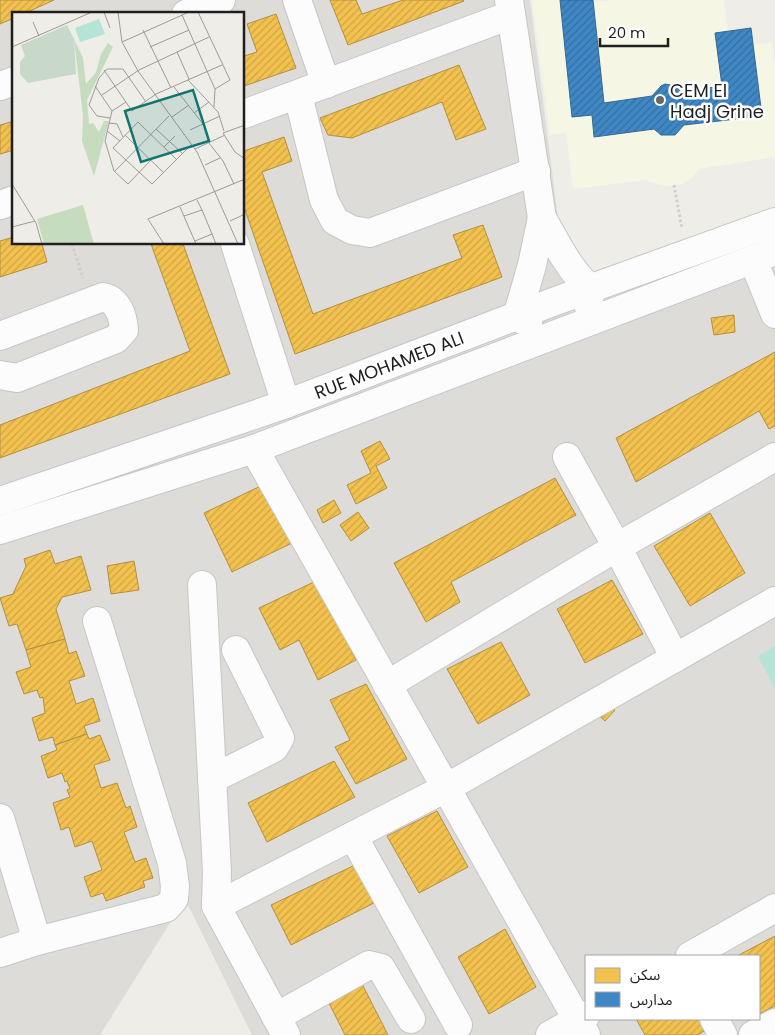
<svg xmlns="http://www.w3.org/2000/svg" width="775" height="1035" font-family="Poppins,'Noto Sans Arabic',sans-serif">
  <defs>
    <pattern id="homes-hatch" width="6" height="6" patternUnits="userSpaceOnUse" patternTransform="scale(1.25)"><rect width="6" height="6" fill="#f2c14e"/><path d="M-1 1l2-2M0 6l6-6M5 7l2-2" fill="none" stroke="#cfa544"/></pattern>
    <pattern id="schools-hatch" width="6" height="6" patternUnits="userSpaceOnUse" patternTransform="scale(1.25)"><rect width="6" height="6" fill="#3f88c5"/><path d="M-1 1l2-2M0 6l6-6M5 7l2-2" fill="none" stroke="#346f9f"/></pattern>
  </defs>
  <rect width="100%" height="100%" fill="#eeede8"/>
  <path fill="#dddcd9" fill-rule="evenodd" d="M0 0H530L571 319 775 241V1035H252L185 899 100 1035H0ZM14 14H244V244H14ZM586 956H759V1019H586Z"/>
  <polygon fill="#f5f6e4" points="532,0 593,0 593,2 614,0 724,0 728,30 751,28 753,44 772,43 775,67 775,157 699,169 692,178 682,184 669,186 659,185 646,180 573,189 566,133 550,135"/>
  <polygon fill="#b5e4d6" points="775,646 775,689 758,656"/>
  <g fill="url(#homes-hatch)" stroke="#b39040">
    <polygon points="0,0 54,0 23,14 14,14 14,18 0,24"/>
    <polygon points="330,0 356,0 362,14 403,0 463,0 464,1 348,45"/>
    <polygon points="276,14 296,68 244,86 244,56 257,52 247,24"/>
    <polygon points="459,65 486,129 456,140 442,102 352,138 328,135 320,118"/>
    <polygon points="14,121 14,150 0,154 0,125"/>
    <polygon points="284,137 292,161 262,172 313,314 462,258 453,235 483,225 502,277 295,354 244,207 244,151"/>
    <polygon points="14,237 14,244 42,244 47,262 0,277 0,241"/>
    <polygon points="151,244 183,244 230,374 0,458 0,425 190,351"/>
    <polygon points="734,315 735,332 714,335 711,318"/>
    <polygon points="775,352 775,426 769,429 759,411 636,482 616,438"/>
    <polygon points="380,441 390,459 376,466 387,488 356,504 347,485 371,473 361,451"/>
    <polygon points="555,478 576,515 451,582 460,602 426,622 394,563"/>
    <polygon points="263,485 292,543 232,572 204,513"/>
    <polygon points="334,500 341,513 323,523 317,510"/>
    <polygon points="358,512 369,528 351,541 340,525"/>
    <polygon points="710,513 745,573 690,606 654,546"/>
    <polygon points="50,550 55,564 81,556 91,590 62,597 56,609 65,639 26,650 17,624 9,626 0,598 13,594 26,566 24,559"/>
    <polygon points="134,561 139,590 111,594 107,566"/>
    <polygon points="612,580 643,634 585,663 557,609"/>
    <polygon points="316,581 356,660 318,680 299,640 280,650 259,608"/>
    <polygon points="65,639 69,654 76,651 85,676 69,681 76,704 93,698 100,721 84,726 87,734 55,745 53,737 39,741 32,718 45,713 43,697 40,698 37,690 24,694 16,672 31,667 26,650"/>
    <polygon points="501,642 530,695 478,724 447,669"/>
    <polygon points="366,684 407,759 356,784 335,747 350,740 330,700"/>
    <polygon points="604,701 615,710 605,721 595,712"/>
    <polygon points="87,734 89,739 100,735 110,760 94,765 101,788 117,783 126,808 130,806 137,827 124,832 135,862 146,858 153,878 143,881 145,887 106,901 103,893 91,897 84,877 102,870 92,841 75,847 69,827 61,830 53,803 70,797 67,790 70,789 67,781 65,782 62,773 48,778 41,756 57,750 55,745"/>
    <polygon points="334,761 355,797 267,842 248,803"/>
    <polygon points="437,811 468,867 419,893 387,836"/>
    <polygon points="355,865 374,903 291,945 271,905"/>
    <polygon points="505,929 536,987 489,1014 458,957"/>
    <polygon points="775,936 775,1006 759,1014 759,956 737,956"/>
    <polygon points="358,976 388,1035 345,1035 324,993"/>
    <polygon points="636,1019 703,1019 709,1028 698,1035 645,1035"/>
  </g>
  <polygon fill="url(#schools-hatch)" stroke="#356893" points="560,0 593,0 604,103 652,96 661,86 665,84 676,86 681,92 722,86 715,33 751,28 762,116 684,125 675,135 661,135 654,129 594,137 592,115 572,117"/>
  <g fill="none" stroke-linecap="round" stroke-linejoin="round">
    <defs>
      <g id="minor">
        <polyline points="297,0 326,84"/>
        <polyline points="509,0 542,218"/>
        <polyline points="186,14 221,0"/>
        <polyline points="0,86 14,81"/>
        <polyline points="298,95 324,200 335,221 352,230 370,233 536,171"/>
        <polyline points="244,114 511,15"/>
        <polyline points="0,205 14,200"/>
        <polyline points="235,244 286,404"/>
        <polyline points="753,260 775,314"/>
        <path d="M528 323 517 317 532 265 542 218C556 242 569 271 591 289L588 305"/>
        <path d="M0 336 103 297C118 300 123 316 124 330L116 339 17 378 0 375"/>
        <polyline points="254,449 586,1035"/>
        <polyline points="567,457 617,547 675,658"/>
        <polyline points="0,501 286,404 553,302 775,222"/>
        <polyline points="0,530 254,449 775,251"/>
        <polyline points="202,585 217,872 216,906 286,1035"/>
        <polyline points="387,685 617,547 775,457"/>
        <polyline points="212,779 274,748 280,738 236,650"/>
        <polyline points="0,818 37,941"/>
        <polyline points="353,836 458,1025"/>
        <polyline points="216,906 446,788 775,601"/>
        <polyline points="0,953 37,941 166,908 174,899 175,886 172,863 97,621"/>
        <polyline points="690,956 775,908"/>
        <polyline points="276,1017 369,965 381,968 411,1019"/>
        <polyline points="714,1019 723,1035"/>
        <polyline points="550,1035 586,1015"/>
        <polyline points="753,1035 775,1023"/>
      </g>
    </defs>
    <use href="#minor" stroke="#c6c6c4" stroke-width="30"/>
    <g stroke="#d7ccc8" stroke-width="3" stroke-dasharray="2.5 2.5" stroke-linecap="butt">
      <polyline points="674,185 682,229"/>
      <polyline points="72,244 83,278"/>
    </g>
    <use href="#minor" stroke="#fcfcfc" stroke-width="28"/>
  </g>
  <circle fill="#676765" stroke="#fff" stroke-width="2" cx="660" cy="100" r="5"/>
  <g text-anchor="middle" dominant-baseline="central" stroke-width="5" stroke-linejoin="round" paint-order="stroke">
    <g font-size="18" fill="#1f1f1f" stroke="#fff" text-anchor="start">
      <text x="670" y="90">CEM El<tspan x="670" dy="21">Hadj Grine</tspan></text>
    </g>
    <g font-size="18" fill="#1f1f1f" stroke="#fff">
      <text transform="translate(389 365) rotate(-21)">RUE MOHAMED ALI</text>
    </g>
  </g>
  <g transform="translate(12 12)">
    <rect width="232" height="232" fill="#eeede8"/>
    <path d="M62 27 71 46 74 72 84 60 89 42 96 31 101 35 75 88 77 112 81 111 87 120 92 109H97L82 164 70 129 71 104ZM71 193 82 232H32L25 207Z" fill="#c5dcbe"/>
    <path d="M55 13 62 27 64 62 16 71 8 62V50L13 44 9 33Z" fill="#c8d9ca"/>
    <path d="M87 7 93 22 68 30 63 16Z" fill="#b5e4d6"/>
    <path fill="none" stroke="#9b9b98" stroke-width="1" d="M92 0 98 16M106 0 110 30 126 59 185 140 226 232M186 0 218 68 203 77M170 3 203 77 202 95M21 10 27 24M131 18 159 76M110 30 177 0M0 35 80 0M138 35 177 18M165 40 177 67M92 58 120 99 144 82 210 53M176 68 206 100 212 119M83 74 100 99 114 90M162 75 191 112M90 83 127 58 197 25M100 99 93 129 102 159 116 172 139 148M182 101 197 90M160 105 177 93M98 106 85 104 77 93 87 66 95 57H111L134 90M97 111 105 112 111 125M233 113 211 121 223 140 233 147M144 117 170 141M178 118 208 104M95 119 108 129M113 123 152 161M197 131 211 149 222 172M152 135 163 124M101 136 140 172 179 133M101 136 126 110 165 148M183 137 213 123M193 153 208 146M102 160 157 104M0 172 24 211 30 232M168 195 184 232M190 198 200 222M172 204 190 198 185 188M218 209 233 202M0 215 23 209M183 229 200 222 204 232M152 232 136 207 233 167"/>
    <path fill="#0f766e" fill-opacity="0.15" stroke="#0f766e" stroke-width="2.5" d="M181 78 197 129 129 150 113 99Z"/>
    <rect width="232" height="232" fill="none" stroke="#1f1f1f" stroke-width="2.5"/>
  </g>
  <rect x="585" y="955" width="175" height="65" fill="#ffffff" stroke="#a5a5a5"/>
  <rect x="595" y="968" width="25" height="15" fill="#f2c14e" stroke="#a5a5a5"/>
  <text x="630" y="980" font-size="15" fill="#1f1f1f">سكن</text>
  <rect x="595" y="992" width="25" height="15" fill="#3f88c5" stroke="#a5a5a5"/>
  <text x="630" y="1005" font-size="15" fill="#1f1f1f">مدارس</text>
  <path d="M600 38v8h68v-8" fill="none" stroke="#1f1f1f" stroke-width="2.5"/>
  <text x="608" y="38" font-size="15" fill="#1f1f1f" stroke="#ffffff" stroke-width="4" paint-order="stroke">20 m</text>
</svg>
